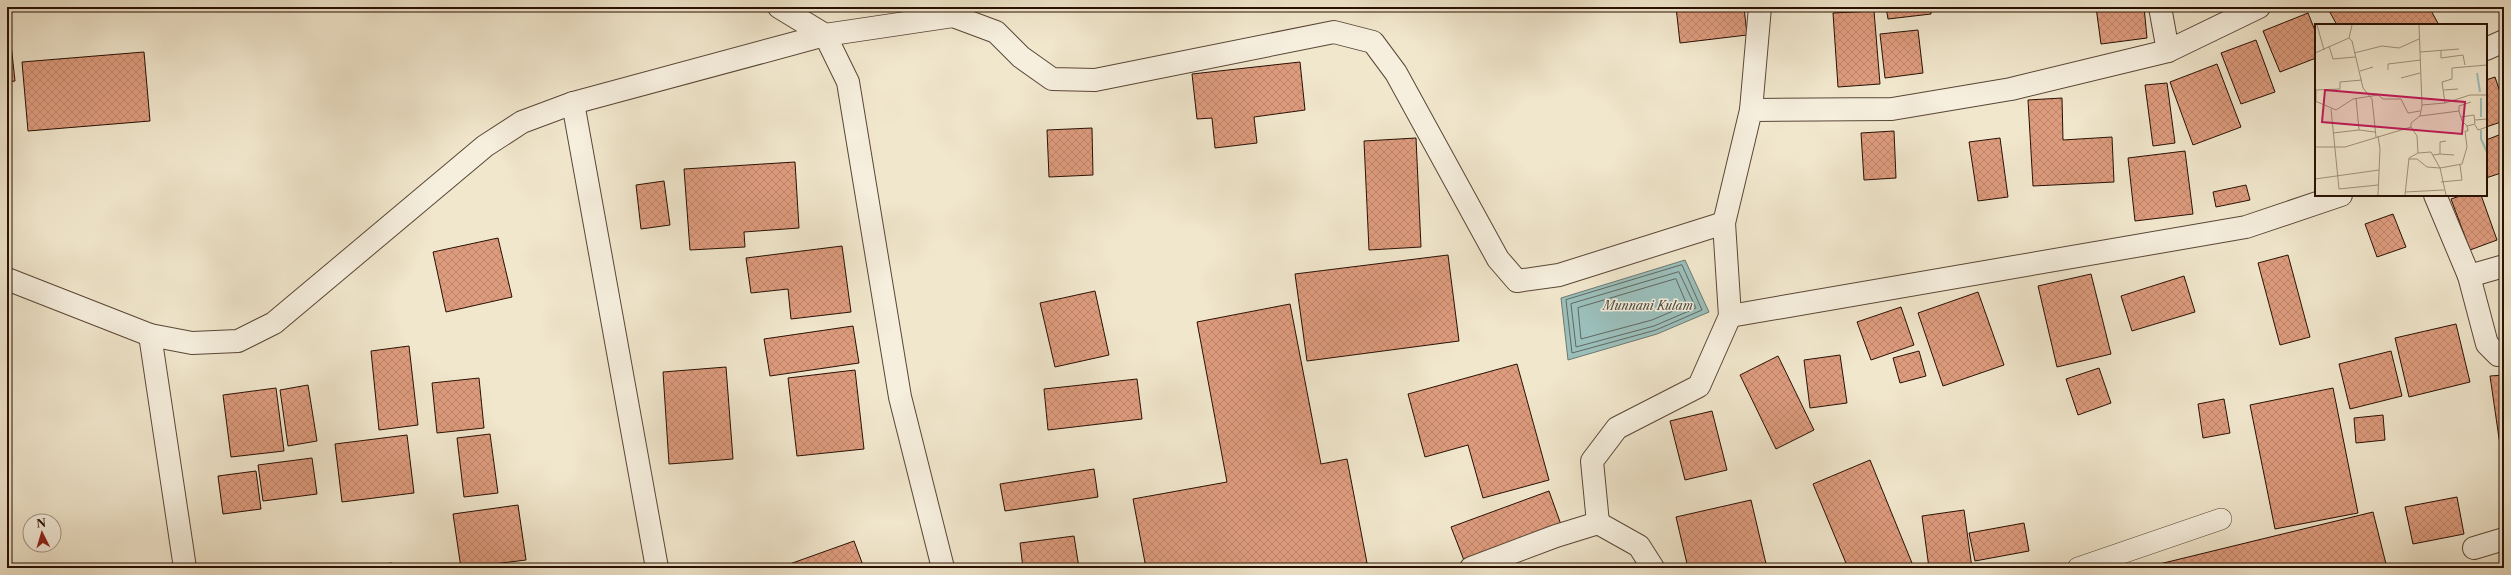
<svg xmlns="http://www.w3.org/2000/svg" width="2511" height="575" font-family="'Libre Caslon Text',serif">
  <defs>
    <pattern id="building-cross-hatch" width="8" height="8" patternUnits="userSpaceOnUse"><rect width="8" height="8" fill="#de9c7e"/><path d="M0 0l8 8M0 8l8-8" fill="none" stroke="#be856b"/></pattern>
  </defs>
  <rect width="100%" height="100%" fill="#f1e7cd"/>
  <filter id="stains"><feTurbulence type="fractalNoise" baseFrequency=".005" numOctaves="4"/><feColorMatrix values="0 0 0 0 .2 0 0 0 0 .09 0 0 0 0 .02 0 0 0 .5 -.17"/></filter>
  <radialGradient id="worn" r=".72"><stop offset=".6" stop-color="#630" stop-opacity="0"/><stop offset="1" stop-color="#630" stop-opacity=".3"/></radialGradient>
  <polygon fill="#9bbfbb" stroke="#6d7971" points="1685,260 1709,312 1657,334 1568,360 1561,298"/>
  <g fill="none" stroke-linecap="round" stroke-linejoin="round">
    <g stroke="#62685f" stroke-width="1">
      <polygon points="1682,265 1702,310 1656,330 1572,353 1566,300"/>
      <polygon points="1679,272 1696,308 1654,326 1576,347 1571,304"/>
      <polygon points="1676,279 1687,305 1652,320 1581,339 1578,308"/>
    </g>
  </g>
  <g fill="url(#building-cross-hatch)" stroke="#281003">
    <polygon points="7,7 15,81 7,82"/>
    <polygon points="1676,7 1744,7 1747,35 1680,43"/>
    <polygon points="1886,7 1931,7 1931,14 1888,19"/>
    <polygon points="2096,7 2144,7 2147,38 2101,44"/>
    <polygon points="2327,7 2429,7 2439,25 2337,25"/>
    <polygon points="1874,11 1880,84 1838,87 1833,13"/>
    <polygon points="2308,13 2316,33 2316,58 2280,72 2263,31"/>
    <polygon points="1918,30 1923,73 1885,78 1880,34"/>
    <polygon points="2256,40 2275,92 2241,104 2221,53"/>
    <polygon points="144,52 150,121 28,131 22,62"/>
    <polygon points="1300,62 1305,110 1254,117 1257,143 1215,148 1212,118 1197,119 1192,74"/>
    <polygon points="2217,64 2241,127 2193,145 2170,82"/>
    <polygon points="2495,77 2504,104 2504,121 2486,127 2486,80"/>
    <polygon points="2167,83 2175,143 2153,146 2145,85"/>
    <polygon points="2062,98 2063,140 2112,137 2114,182 2033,186 2028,100"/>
    <polygon points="1092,128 1093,175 1049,177 1047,130"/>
    <polygon points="1894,131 1896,178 1864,180 1861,133"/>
    <polygon points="2504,133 2504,172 2486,178 2486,140"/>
    <polygon points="1416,138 1421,247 1369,250 1364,141"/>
    <polygon points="2000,138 2008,197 1978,201 1969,142"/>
    <polygon points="2185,151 2193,214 2135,221 2128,158"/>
    <polygon points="795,162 799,228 744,232 745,247 690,250 684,169"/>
    <polygon points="664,181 670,225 641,229 636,185"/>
    <polygon points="2246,185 2250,200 2216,207 2213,192"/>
    <polygon points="2463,195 2481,195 2497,240 2470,250 2451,199"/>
    <polygon points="2393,214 2406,247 2377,257 2365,224"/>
    <polygon points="498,238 512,297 446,312 433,252"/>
    <polygon points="842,246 851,312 791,319 788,289 751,293 746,258"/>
    <polygon points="1448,255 1459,341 1307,361 1295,274"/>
    <polygon points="2288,255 2310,337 2280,345 2258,263"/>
    <polygon points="2091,274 2111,354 2057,367 2038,286"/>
    <polygon points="2184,276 2195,312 2132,331 2121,296"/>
    <polygon points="1095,291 1109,355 1055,367 1040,303"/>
    <polygon points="1978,292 2004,365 1943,386 1918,313"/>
    <polygon points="1290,304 1321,464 1347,459 1367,563 1340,568 1146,568 1133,499 1227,482 1197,322"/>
    <polygon points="1901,307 1914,345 1871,360 1857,322"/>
    <polygon points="2456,324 2470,382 2409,397 2395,338"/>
    <polygon points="853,326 859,363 770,376 764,339"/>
    <polygon points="409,346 418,425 379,430 371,351"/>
    <polygon points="1919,351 1926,376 1900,383 1893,358"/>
    <polygon points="2391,351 2402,396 2350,409 2339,364"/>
    <polygon points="1840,355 1847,403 1810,408 1804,360"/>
    <polygon points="1778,356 1814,430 1776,449 1740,375"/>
    <polygon points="1517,364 1549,480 1483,498 1468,445 1425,457 1408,394"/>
    <polygon points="726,367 733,459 669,464 663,372"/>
    <polygon points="2099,368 2111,403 2078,415 2066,379"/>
    <polygon points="855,370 864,449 797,456 788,378"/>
    <polygon points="2504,375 2504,444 2500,445 2490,376"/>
    <polygon points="479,378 484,428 437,433 432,383"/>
    <polygon points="1137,379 1142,419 1048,430 1044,389"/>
    <polygon points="308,385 317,441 288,446 280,390"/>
    <polygon points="276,388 284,451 231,457 223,395"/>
    <polygon points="2333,388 2358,513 2275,529 2250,405"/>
    <polygon points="2224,399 2230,433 2203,438 2198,404"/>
    <polygon points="1712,411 1727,470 1685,480 1670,421"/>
    <polygon points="2383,415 2385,440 2356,443 2354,418"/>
    <polygon points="490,434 498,493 464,497 457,438"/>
    <polygon points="407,435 414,493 342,502 335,444"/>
    <polygon points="312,458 317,494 263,501 258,465"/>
    <polygon points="1870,460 1914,568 1848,568 1813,484"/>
    <polygon points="1094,469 1098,497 1005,511 1000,484"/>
    <polygon points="256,471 261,509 223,514 218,476"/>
    <polygon points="1549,491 1564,533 1467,568 1451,527"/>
    <polygon points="2457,497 2464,534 2413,544 2405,507"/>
    <polygon points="1751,500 1767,568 1688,568 1676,517"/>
    <polygon points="518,505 526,560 461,568 453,514"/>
    <polygon points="1964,510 1972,568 1929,568 1922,516"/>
    <polygon points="2373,512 2387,568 2143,568"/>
    <polygon points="2024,523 2029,551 1975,561 1969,533"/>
    <polygon points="1074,536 1079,568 1023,568 1020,543"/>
    <polygon points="854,541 864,568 784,568 784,566"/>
    <polygon points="392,563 393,568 350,568"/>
  </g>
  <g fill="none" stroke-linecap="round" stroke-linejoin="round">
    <defs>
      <polyline id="service" points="2078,568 2221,519"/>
      <g id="minor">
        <polyline points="779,7 825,35 848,82 900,397 943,568"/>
        <polyline points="2486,49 2504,41"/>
        <polyline points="2168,51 2259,7"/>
        <polyline points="573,103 657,568"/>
        <polyline points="1751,110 1760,7"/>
        <polyline points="2435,195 2469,276 2487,344 2498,355 2504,354"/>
        <polyline points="2469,276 2504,266"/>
        <polyline points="7,279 150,335 192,343 238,341 274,323 485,146 522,122 573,103 825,35 953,16 996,32 1021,57 1052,79 1095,80 1334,32 1373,42 1396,73 1498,259 1517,281 1559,275 1724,223"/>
        <polyline points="1730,316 2246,227 2341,195"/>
        <polyline points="150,335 185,568"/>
        <polyline points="1598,523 1592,461 1617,428 1699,386 1730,316 1724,223 1751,110 1892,109 2011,89 2168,51 2160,7"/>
        <polyline points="2474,548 2504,539"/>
        <polyline points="1471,568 1556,536 1598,523 1639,546 1653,568"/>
      </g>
    </defs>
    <use href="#service" stroke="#5a4636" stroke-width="22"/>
    <use href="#minor" stroke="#5a4636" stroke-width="24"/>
    <use href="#service" stroke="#f6efde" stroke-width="21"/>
    <use href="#minor" stroke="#f6efde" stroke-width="22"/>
  </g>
  <g text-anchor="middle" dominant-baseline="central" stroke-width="3" stroke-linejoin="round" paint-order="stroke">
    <g font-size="12" font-style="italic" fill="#504d43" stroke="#f6efde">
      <text x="1648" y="305">Munnani Kulam</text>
    </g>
  </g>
  <g transform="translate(2315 24)">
    <rect width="172" height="172" fill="#f1e7cd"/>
    <path fill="none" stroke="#9bbfbb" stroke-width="2" d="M162 49 165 68M166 93V74M166 106V115L172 128"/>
    <path fill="none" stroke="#a1917c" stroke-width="1" d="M2 1 9 26M37 1 34 14 37 17 48 64 57 75 61 113M104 1 107 81M14 22 18 35 40 33M126 27V34L148 31 150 41M105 28 144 25M0 29 34 14M39 29 67 22 84 24 104 15M73 46V40L106 36M45 47 58 43M86 54 105 49M129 66 143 65M41 74 44 106 60 108M0 77 21 86 38 75 63 71 68 75H86L93 89 105 87M1 77V66L25 65V58L47 56M130 79 155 71H172M16 85 24 165 63 161M144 87V82L156 78M105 92 144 87 147 97 152 102M160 96 172 95M160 101 163 106 172 103M96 103V99L105 92 107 81 130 79 127 58 137 55V44L172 41M18 109 44 106M0 123H30L96 103 102 112 103 129 116 128 125 144 131 171M125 130 139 131M118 131 125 130V118L131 117M94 135H102L112 143 125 144 147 140 152 123 150 107H153L152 102 160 100 159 91 146 93M0 155 64 146M126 158 147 156 145 141M90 168 129 166M63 171 65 125 63 112M90 171 94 134 103 129"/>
    <path fill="#c2185b" fill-opacity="0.15" stroke="#c2185b" stroke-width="2" d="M10 66 150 78 147 110 7 98Z"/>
    <rect width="172" height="172" fill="none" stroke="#281003" stroke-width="2"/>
  </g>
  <rect width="2511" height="575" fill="none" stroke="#f1e7cd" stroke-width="24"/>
  <rect x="8" y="8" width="2495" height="559" fill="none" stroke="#281003" stroke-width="2"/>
  <rect x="12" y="12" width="2487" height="551" fill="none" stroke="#281003"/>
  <g transform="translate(42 533) rotate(355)"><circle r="19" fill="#f6efde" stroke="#a49686"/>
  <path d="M0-3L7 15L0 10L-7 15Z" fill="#8f2418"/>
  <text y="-6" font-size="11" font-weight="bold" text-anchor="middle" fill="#281003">N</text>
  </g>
  <rect width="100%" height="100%" filter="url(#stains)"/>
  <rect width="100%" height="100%" fill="url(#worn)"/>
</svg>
